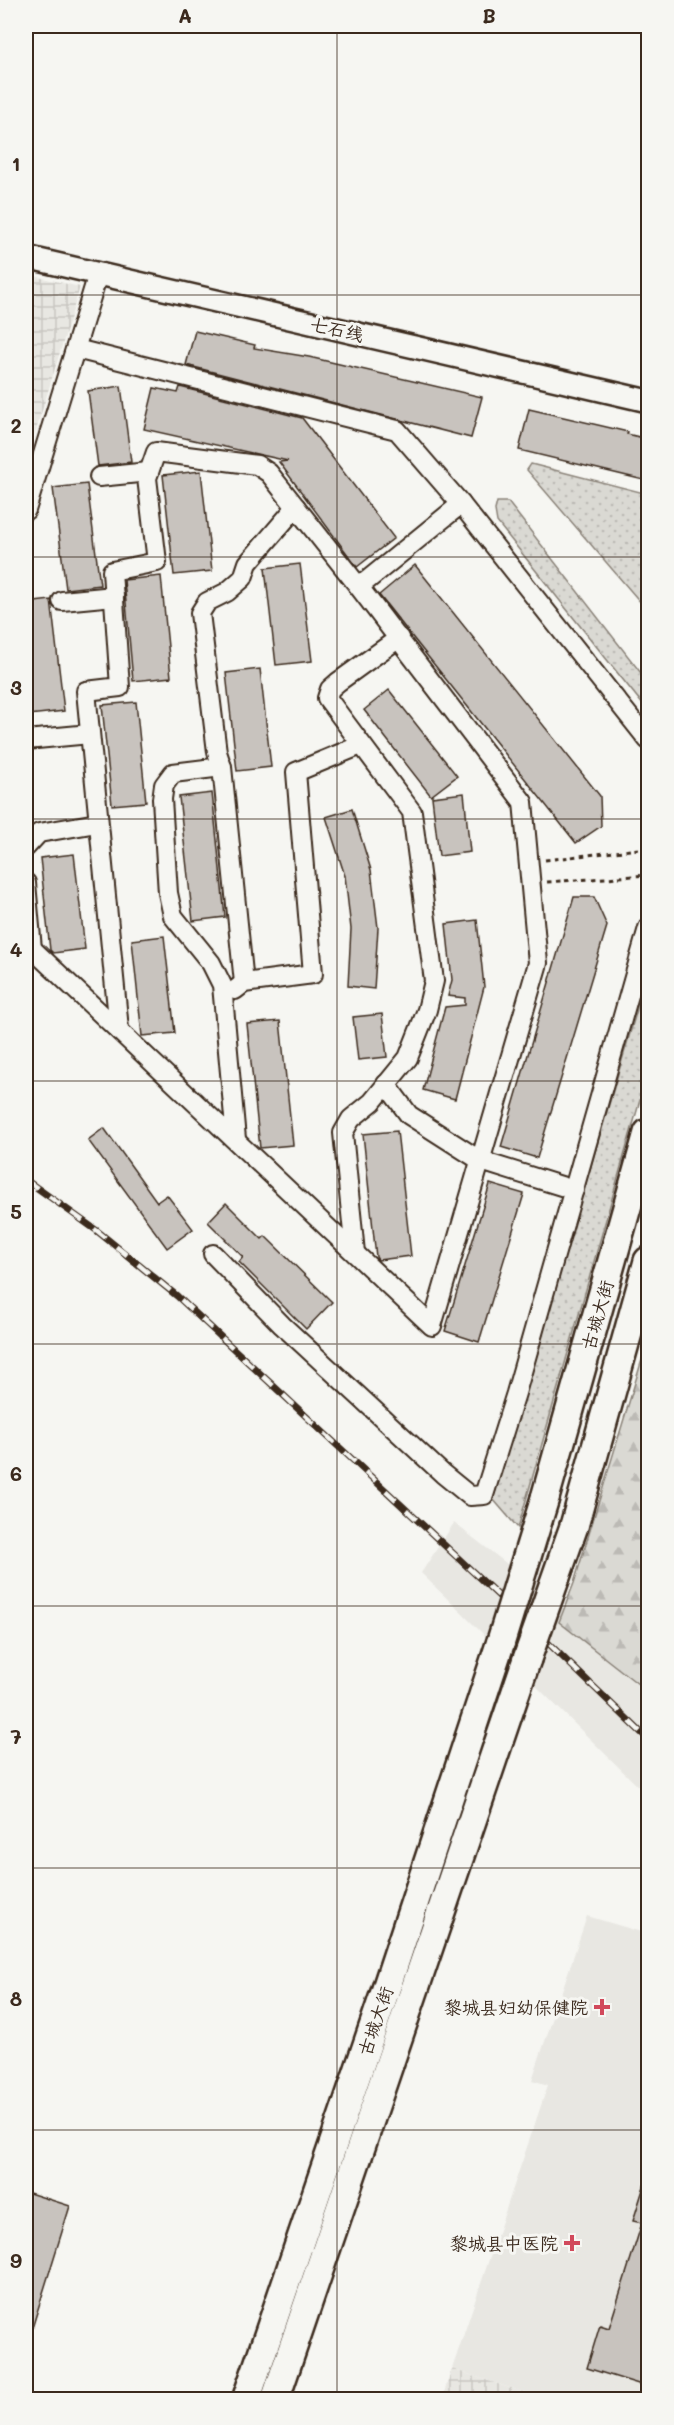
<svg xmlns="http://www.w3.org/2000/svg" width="674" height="2425" font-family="Mali,'LXGW WenKai TC',sans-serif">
  <defs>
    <pattern id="industrial-grid" width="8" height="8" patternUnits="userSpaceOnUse" patternTransform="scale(1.5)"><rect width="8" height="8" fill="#e8e7e2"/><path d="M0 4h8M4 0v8" fill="none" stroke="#c8c6c1"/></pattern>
    <pattern id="grass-dots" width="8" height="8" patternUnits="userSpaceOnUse" patternTransform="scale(1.5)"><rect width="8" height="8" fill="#dad9d3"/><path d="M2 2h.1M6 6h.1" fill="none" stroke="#bcbab5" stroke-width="1.8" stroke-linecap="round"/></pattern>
    <pattern id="forest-firs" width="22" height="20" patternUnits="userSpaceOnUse" patternTransform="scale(1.5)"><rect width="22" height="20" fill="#dad9d3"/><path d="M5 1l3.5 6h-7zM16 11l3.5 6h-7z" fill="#bcbab5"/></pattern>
  </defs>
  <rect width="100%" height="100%" fill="#f6f6f2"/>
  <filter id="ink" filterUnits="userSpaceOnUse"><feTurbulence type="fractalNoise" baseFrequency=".0167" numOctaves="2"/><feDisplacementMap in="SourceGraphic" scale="12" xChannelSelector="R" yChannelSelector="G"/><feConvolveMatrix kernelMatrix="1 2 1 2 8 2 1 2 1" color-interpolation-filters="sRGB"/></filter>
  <g filter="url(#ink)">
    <g fill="#e8e7e2">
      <polygon points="454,1523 589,1627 648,1664 648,1796 421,1573"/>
      <polygon points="587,1916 648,1934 648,2399 544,2399 452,2369 548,2085 532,2080"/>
    </g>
    <g fill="url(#industrial-grid)">
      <polygon points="26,274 80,287 26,463"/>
      <polygon points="452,2369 544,2399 442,2399"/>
    </g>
    <g fill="url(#grass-dots)" stroke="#8a8278" stroke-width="1.5">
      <polygon points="531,464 648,494 648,611 527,470"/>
      <polygon points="497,502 508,502 648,682 648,711 497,522 495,510"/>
      <polygon points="648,972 648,1072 518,1528 493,1499"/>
    </g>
    <polygon fill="url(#forest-firs)" stroke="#8a8278" stroke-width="1.5" points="648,1340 648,1686 647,1691 559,1622 574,1583"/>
    <g fill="#c8c3be" stroke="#3b2a1e" stroke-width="1.5">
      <polygon points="195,331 255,345 254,348 309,357 482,397 471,438 186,365"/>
      <polygon points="121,386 131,462 98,466 88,391"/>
      <polygon points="180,387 302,418 394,538 357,567 279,462 288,461 144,429 154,388 178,393"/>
      <polygon points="529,409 628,432 627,434 648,439 648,481 519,450"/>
      <polygon points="201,471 212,571 174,575 163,475"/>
      <polygon points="87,484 100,585 66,589 53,488"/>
      <polygon points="300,564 312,661 276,665 265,568"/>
      <polygon points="415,565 600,796 601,826 576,843 379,595"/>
      <polygon points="161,576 171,677 133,681 124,580"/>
      <polygon points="51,600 64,711 29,715 26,681 26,603"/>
      <polygon points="260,669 271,767 237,771 226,673"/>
      <polygon points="389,690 457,776 431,796 364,710"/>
      <polygon points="136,702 146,802 112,805 102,705"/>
      <polygon points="212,793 225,917 193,921 179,797"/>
      <polygon points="464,793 470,852 439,856 432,797"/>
      <polygon points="352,809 371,870 378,928 374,989 348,986 351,929 345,876 326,817"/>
      <polygon points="74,854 85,949 53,953 50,950 40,858"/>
      <polygon points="574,897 594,897 607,926 537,1158 501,1147"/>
      <polygon points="477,920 484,987 455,1099 423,1090 445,1007 465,1005 465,998 448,996 452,980 446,924"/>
      <polygon points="164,936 175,1033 142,1036 132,940"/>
      <polygon points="382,1014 387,1057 358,1060 353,1017"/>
      <polygon points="280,1021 293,1145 260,1148 247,1024"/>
      <polygon points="104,1128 157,1202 167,1195 193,1229 167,1248 88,1140"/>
      <polygon points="397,1131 411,1256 378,1260 376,1257 363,1134"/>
      <polygon points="490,1184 524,1194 479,1342 445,1331"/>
      <polygon points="226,1203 262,1239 265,1236 332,1302 306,1329 239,1262 243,1257 208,1222"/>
      <polygon points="645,2183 648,2183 648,2387 587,2368 600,2325 609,2328 642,2223 633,2221"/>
      <polygon points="26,2192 70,2206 29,2338 26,2338"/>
    </g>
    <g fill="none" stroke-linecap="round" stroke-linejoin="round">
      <defs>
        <g id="minor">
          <polyline points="76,349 397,430 461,504 648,740"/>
          <polyline points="99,477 149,472"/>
          <polyline points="26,510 98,274"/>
          <polyline points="62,601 114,596"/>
          <polyline points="26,740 90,734"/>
          <polyline points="222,767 173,773 164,785 162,799 168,893 173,916 211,963 222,985 236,1139"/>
          <polyline points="26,847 39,833 97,823"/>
          <polyline points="26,883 32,949"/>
          <polyline points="26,943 432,1326 538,963 523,802 359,587"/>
          <polyline points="244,983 222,767 217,752 200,613 207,602 227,592 243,578 248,563 296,507"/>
          <polyline points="235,990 244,983 313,974 296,772 361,745"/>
          <polyline points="119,1029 86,691 120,687 112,571 157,562 147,478 156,452 257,465 269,473 359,587 461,504"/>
          <polyline points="386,1084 409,1115 481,1161 574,1190"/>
          <polyline points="355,1253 343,1133 351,1119 372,1102 408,1058 427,1010 434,981 412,812 327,698 330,689 338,682 399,638"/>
          <polyline points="213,1254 282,1325 443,1474 470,1496 484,1495 516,1393 648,928"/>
        </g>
        <polyline id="tertiary" points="26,257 648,401"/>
        <g id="primary">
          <polyline points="545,1498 648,1133"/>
          <polyline points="574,1526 648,1261"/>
          <polyline points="246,2400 385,1992 501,1641"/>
          <polyline points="275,2400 527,1659"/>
        </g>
      </defs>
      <use href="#minor" stroke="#3b2a1e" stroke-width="22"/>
      <use href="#tertiary" stroke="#3b2a1e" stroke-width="26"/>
      <use href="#primary" stroke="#3b2a1e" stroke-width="32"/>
      <g stroke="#3b2a1e" stroke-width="3" stroke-dasharray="4.5 4.5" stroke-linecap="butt">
        <polyline points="545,860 648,848"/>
        <polyline points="547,882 648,875"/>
      </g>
      <use href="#minor" stroke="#f6f6f2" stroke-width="18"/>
      <use href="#tertiary" stroke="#f6f6f2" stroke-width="21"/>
      <use href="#primary" stroke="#f6f6f2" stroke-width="27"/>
      <defs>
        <polyline id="rail" points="26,1180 96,1230 177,1296 516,1612 648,1739"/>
      </defs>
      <use href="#rail" stroke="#3b2a1e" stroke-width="7"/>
      <use href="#rail" stroke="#f6f6f2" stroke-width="4.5" stroke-dasharray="14" stroke-linecap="butt"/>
      <defs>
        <g id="primary-bridge">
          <polyline points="501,1641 545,1498"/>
          <polyline points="527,1659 574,1526"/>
        </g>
      </defs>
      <use href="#primary-bridge" stroke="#3b2a1e" stroke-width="32" stroke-linecap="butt"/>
      <use href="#primary-bridge" stroke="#f6f6f2" stroke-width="27"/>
    </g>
  </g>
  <path fill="none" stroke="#3b2a1e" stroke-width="1.5" stroke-opacity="0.55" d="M337 26V2400M26 295H648M26 557H648M26 819H648M26 1081H648M26 1344H648M26 1606H648M26 1868H648M26 2130H648"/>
  <g fill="#d1495b" stroke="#f6f6f2" stroke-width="2">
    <path d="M599 1998h6v6h6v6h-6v6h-6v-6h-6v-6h6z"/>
    <path d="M569 2234h6v6h6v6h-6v6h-6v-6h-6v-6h6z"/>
  </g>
  <g text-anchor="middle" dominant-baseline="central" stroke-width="6" stroke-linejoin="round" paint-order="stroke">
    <g font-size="18" fill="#3b2a1e" stroke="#f6f6f2">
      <text transform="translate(337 329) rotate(13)">七石线</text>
      <text transform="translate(597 1315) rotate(-74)">古城大街</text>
      <text transform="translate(375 2021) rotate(-71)">古城大街</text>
    </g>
    <g font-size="18" fill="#3b2a1e" stroke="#f6f6f2" text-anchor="end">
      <text x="588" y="2007">黎城县妇幼保健院</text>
      <text x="558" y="2243">黎城县中医院</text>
    </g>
  </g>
  <rect width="674" height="2425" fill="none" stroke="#f6f6f2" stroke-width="66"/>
  <rect x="33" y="33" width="608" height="2359" fill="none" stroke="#3b2a1e" stroke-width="2"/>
  <g font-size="20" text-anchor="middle" font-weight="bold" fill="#3b2a1e">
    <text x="185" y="23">A</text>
    <text x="489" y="23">B</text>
    <text x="16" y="171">1</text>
    <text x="16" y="433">2</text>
    <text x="16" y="695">3</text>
    <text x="16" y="957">4</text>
    <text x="16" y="1219">5</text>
    <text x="16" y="1481">6</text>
    <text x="16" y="1744">7</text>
    <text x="16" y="2006">8</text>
    <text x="16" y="2268">9</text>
  </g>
</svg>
